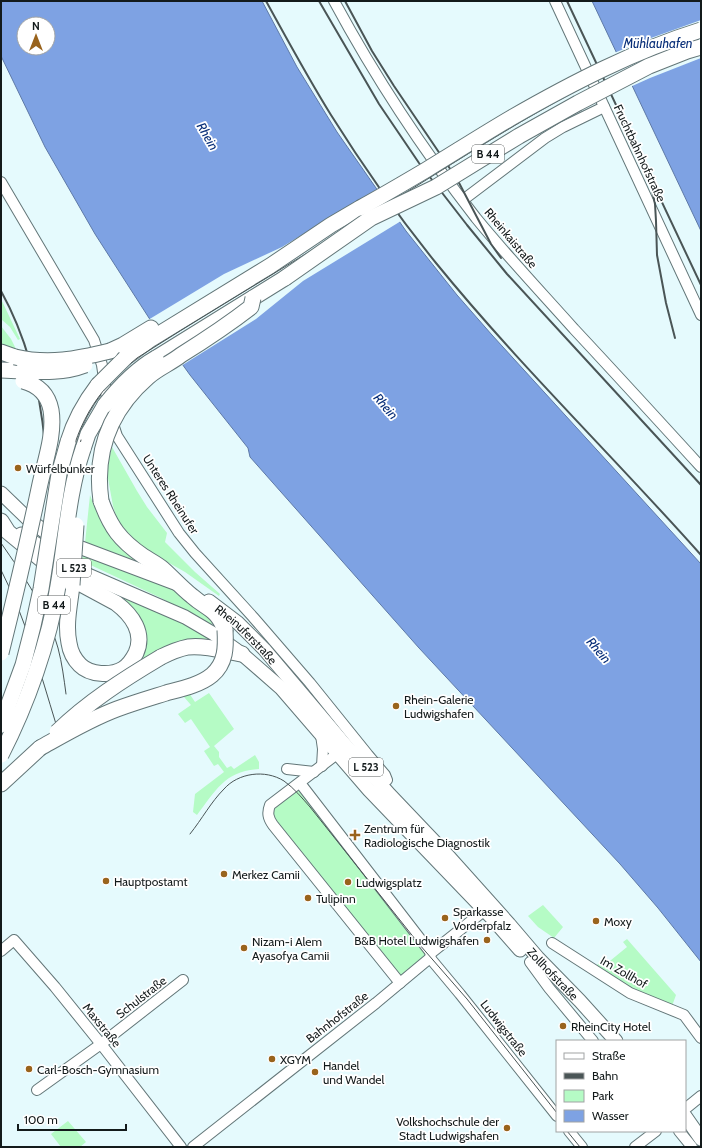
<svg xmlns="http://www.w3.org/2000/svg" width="702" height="1148" font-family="Cabin,sans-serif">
  <rect width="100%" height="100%" fill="#e5fafd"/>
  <g fill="#b5fbc5">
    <polygon points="1,299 20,339 18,340 10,327 1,319"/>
    <polygon points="1,326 11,339 16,349 1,344"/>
    <polygon points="112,447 137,491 147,507 167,533 165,542 195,572 220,594 219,596 185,572 155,555 138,543 118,522 113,506 107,473 109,459"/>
    <polygon points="90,495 98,515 116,544 150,566 85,543"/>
    <polygon points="83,555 166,586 192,601 209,611 213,627 161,598 82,561"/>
    <polygon points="84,578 174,617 220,645 137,665 144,633"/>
    <path d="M189 693 195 702 209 693 234 729 214 746 219 752V757L227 768 231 766 234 769 255 755 259 762V769C225 771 216 790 197 815L193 812 195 794 224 772 218 764 214 766 204 751 210 747 191 719 185 723 178 714 191 705 184 697Z"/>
    <polygon points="300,783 431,953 400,983 273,825 270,805"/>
    <polygon points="543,905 563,927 554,938 538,927 528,916"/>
    <polygon points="627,939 676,995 672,1006 633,990 596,966 601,961 605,965 627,947 623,942"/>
    <polygon points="68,1121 86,1142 80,1147 61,1147 51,1134"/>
  </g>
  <g fill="#7ea2e3" stroke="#5e79a7" fill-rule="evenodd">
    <path d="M1 1H262L297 67 337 132 406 231 457 295 492 335 701 564V962L658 908 620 864 419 648 250 457 248 448 190 375 149 318 95 234 45 147 1 56ZM24 24H48V48H24Z"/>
    <polygon points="592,1 701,1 701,231"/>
  </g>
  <g fill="#e5fafd">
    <polygon points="701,20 701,58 650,78 630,87 614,53 651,38"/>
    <polygon points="379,188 401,221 303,281 256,319 181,366 148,320 224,274 282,247"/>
  </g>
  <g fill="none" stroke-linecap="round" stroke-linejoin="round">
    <defs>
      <g id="minor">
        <path d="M334 1C375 77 423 150 476 218 507 256 541 292 574 329 617 375 659 421 701 467"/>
        <polyline points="555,1 701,315"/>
        <polyline points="1,182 94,340 102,365 108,405"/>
        <polyline points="463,200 545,138 563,127 604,107"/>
        <polyline points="112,421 117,436 179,533 195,553 253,617 310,683 368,755 385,775 387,780"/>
        <polyline points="321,735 323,749 322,766"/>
        <path d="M345 756 337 754 270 805C267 813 268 818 273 825L400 983"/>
        <polyline points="287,769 314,772"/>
        <polyline points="300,783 431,953"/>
        <polyline points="552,943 630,993 684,1015 701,1038"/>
        <polyline points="1,951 14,940 55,987 101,1044 181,1147"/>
        <polyline points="430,958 460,994 557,1116"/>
        <polyline points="530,962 549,988 593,1041"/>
        <polyline points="37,1090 101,1044 183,980"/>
        <polyline points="685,1109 701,1096"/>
        <polyline points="569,1131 582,1147"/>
        <polyline points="679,1131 692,1147"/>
        <polyline points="193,1147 376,1003 430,958 431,953 490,906"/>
        <polyline points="635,1147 656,1131"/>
      </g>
      <g id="major">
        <polyline points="1,493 27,518 44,531 63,541 177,584"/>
        <polyline points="21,534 55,556 81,572 185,617 214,634 242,654 281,688 369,790 491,917 520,950"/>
        <path id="s1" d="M209 601 238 623 264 649 341 740 390 795 450 858 509 924 538 958 580 1001 616 1041"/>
        <polyline points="685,1116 701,1139"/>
      </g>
      <g id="highway">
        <polyline points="110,351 123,345 151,328"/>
        <polyline points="1,352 15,357"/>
        <polyline points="125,358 151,339 270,266 331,225 360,208"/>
        <polyline points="156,358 285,278"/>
        <polyline points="1,370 22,371"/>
        <path d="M68 442C74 422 85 402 98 385"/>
        <polyline points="83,449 88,434 105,405"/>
        <path d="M101 501C111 528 120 540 143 556 149 560 157 564 163 569 173 578 182 588 192 596 208 610 216 608 225 630"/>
        <path d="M1 521 8 532 53 569 116 603C132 615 145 633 136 653 133 659 129 665 123 669 111 676 90 675 80 665 74 659 70 650 69 643 65 624 70 604 72 585"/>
        <path d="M161 657C169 653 178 649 188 647 206 645 224 651 242 654"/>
        <polyline points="1,784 40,748"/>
      </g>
    </defs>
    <use href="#minor" stroke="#637678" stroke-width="12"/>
    <use href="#major" stroke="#637678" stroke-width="15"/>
    <use href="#highway" stroke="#637678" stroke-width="17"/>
    <use href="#minor" stroke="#fff" stroke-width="10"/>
    <use href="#major" stroke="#fff" stroke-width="13"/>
    <use href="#highway" stroke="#fff" stroke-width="15"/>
    <g stroke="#4a5556" stroke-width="1">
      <path d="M60 512C67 464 76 420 110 383 118 373 128 366 137 358 195 321 254 286 312 250 348 228 383 206 418 185 508 129 599 70 701 37"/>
      <polyline points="67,512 75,465 81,440"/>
      <path d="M1 543C24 576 47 610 58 648 62 663 64 679 66 694"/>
      <path d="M1 570C26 619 40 672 56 724"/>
      <path d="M190 834C202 819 211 802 224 789 238 773 265 769 284 781 294 788 302 798 310 807L419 944 467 999 557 1113"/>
      <polyline points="567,1131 580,1147"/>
    </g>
    <g stroke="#4a5556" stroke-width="2">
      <path d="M266 1C287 39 308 78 331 115 363 166 398 216 436 263 519 365 614 457 701 555"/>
      <polyline points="319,1 379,104 419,163 467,225 507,274 701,485"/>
      <polyline points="345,1 372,51 394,86 457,179 491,244 501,258"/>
      <polyline points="567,1 701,285"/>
      <polyline points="652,190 655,204 656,221 657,255 666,303 675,338"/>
      <path d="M1 291C27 338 40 390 45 444"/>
    </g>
    <defs>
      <g id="highway-bridge">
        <path d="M360 208C382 196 404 183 426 170 454 153 482 135 511 118 572 83 634 51 701 30"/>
        <polyline points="285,278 371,218 436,187 519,136 578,103 649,66 687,51 701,47"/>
        <path d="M15 357C49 365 77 359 110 351"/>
        <path d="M22 371C43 372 64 373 85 365"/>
        <polyline points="98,385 125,358"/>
        <path d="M105 405C120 386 135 370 156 358"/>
        <path d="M101 501C94 451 110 410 148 377 158 368 171 363 181 355 205 340 229 324 251 307L253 298"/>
        <polyline points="72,585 76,525"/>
        <path d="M1 653C15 597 28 541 40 484 45 461 55 434 51 410 48 394 38 385 23 381"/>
        <polyline points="1,725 23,665 33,626 41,589 59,474 68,442"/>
        <path d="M57 732C88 702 124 679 161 657"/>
        <path d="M40 748C65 734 90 719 117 709 133 703 150 698 166 693 181 689 200 685 212 675 226 663 226 647 225 630"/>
        <path d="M1 755C27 704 49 643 58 586 66 540 68 493 83 449"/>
      </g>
    </defs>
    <use href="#highway-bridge" stroke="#637678" stroke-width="17" stroke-linecap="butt"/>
    <use href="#highway-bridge" stroke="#fff" stroke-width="15"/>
  </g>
  <g fill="#99631c" stroke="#fff" stroke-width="1.5">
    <circle cx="18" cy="468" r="4"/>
    <circle cx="396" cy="706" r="4"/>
    <path d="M353 829h4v4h4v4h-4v4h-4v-4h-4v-4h4z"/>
    <circle cx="224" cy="874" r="4"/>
    <circle cx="106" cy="881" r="4"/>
    <circle cx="348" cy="882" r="4"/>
    <circle cx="308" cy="898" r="4"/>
    <circle cx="445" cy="918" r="4"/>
    <circle cx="596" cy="921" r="4"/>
    <circle cx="487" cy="940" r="4"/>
    <circle cx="244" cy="948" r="4"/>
    <circle cx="563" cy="1026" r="4"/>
    <circle cx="272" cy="1059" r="4"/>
    <circle cx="29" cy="1069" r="4"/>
    <circle cx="315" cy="1072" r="4"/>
    <circle cx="507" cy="1128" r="4"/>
  </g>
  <g text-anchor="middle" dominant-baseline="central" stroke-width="3.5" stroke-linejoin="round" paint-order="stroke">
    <g fill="#fff" stroke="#5a5f5f" stroke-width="1">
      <rect x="472" y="145" width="32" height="18" rx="3"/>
      <rect x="57" y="559" width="34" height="18" rx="3"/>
      <rect x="38" y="596" width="32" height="18" rx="3"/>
      <rect x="349" y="758" width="34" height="18" rx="3"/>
    </g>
    <g font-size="11" font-weight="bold" fill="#131a1b">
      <text x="488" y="154">B 44</text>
      <text x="74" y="568">L 523</text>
      <text x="54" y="605">B 44</text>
      <text x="366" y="767">L 523</text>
    </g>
    <g font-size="12" fill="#131a1b" stroke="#fff">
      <text transform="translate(640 153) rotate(65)">Fruchtbahnhofstraße</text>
      <text transform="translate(511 238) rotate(50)">Rheinkaistraße</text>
      <text transform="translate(171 494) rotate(57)">Unteres Rheinufer</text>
      <text stroke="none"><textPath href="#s1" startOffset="50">Rheinuferstraße</textPath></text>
      <text transform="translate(624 972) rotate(30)">Im Zollhof</text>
      <text stroke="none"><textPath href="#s1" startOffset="508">Zollhofstraße</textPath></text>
      <text transform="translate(141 997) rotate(-38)">Schulstraße</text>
      <text transform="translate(337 1017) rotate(-38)">Bahnhofstraße</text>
      <text transform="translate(102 1025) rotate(51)">Maxstraße</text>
      <text transform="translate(504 1028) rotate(52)">Ludwigstraße</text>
    </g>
    <g font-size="12" fill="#131a1b" stroke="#fff" text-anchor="start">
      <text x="26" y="468">Würfelbunker</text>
      <text x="404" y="699">Rhein-Galerie<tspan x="404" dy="14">Ludwigshafen</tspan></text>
      <text x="364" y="828">Zentrum für<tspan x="364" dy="14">Radiologische Diagnostik</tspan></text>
      <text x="232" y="874">Merkez Camii</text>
      <text x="114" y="881">Hauptpostamt</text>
      <text x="356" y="882">Ludwigsplatz</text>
      <text x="316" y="898">Tulipinn</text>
      <text x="453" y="911">Sparkasse<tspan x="453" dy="14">Vorderpfalz</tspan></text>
      <text x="604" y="921">Moxy</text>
      <text x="479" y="940" text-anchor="end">B&amp;B Hotel Ludwigshafen</text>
      <text x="252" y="941">Nizam-i Alem<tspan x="252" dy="14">Ayasofya Camii</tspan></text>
      <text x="571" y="1026">RheinCity Hotel</text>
      <text x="280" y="1059">XGYM</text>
      <text x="323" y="1065">Handel<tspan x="323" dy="14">und Wandel</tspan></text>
      <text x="37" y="1069">Carl-Bosch-Gymnasium</text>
      <text x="499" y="1121" text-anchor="end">Volkshochschule der<tspan x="499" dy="14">Stadt Ludwigshafen</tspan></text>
    </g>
    <g font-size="13" font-style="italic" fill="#082e78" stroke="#fff">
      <text x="658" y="43">Mühlauhafen</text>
      <text transform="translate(208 136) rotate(60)">Rhein</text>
      <text transform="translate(386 406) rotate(49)">Rhein</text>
      <text transform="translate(599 650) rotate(49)">Rhein</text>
    </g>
  </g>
  <rect width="702" height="1148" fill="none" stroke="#131a1b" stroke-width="4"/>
  <rect x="556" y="1040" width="130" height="92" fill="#ffffff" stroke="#a1a3a4"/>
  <rect x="564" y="1053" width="20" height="6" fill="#ffffff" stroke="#a1a3a4"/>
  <text x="592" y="1060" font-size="12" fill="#131a1b">Straße</text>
  <rect x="564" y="1073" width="20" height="6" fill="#4a5556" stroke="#a1a3a4"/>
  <text x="592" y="1080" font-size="12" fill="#131a1b">Bahn</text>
  <rect x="564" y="1090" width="20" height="12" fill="#b5fbc5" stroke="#a1a3a4"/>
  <text x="592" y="1100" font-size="12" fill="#131a1b">Park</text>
  <rect x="564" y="1110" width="20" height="12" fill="#7ea2e3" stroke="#a1a3a4"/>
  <text x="592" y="1120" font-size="12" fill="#131a1b">Wasser</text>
  <g transform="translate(36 36)"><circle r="19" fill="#ffffff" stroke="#a1a3a4"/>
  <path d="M0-3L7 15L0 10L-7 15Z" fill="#99631c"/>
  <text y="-6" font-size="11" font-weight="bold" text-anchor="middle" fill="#131a1b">N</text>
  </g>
  <path d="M18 1124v6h108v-6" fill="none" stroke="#131a1b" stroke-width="2"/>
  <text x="24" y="1124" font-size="12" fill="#131a1b" stroke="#ffffff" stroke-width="3" paint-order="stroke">100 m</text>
</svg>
